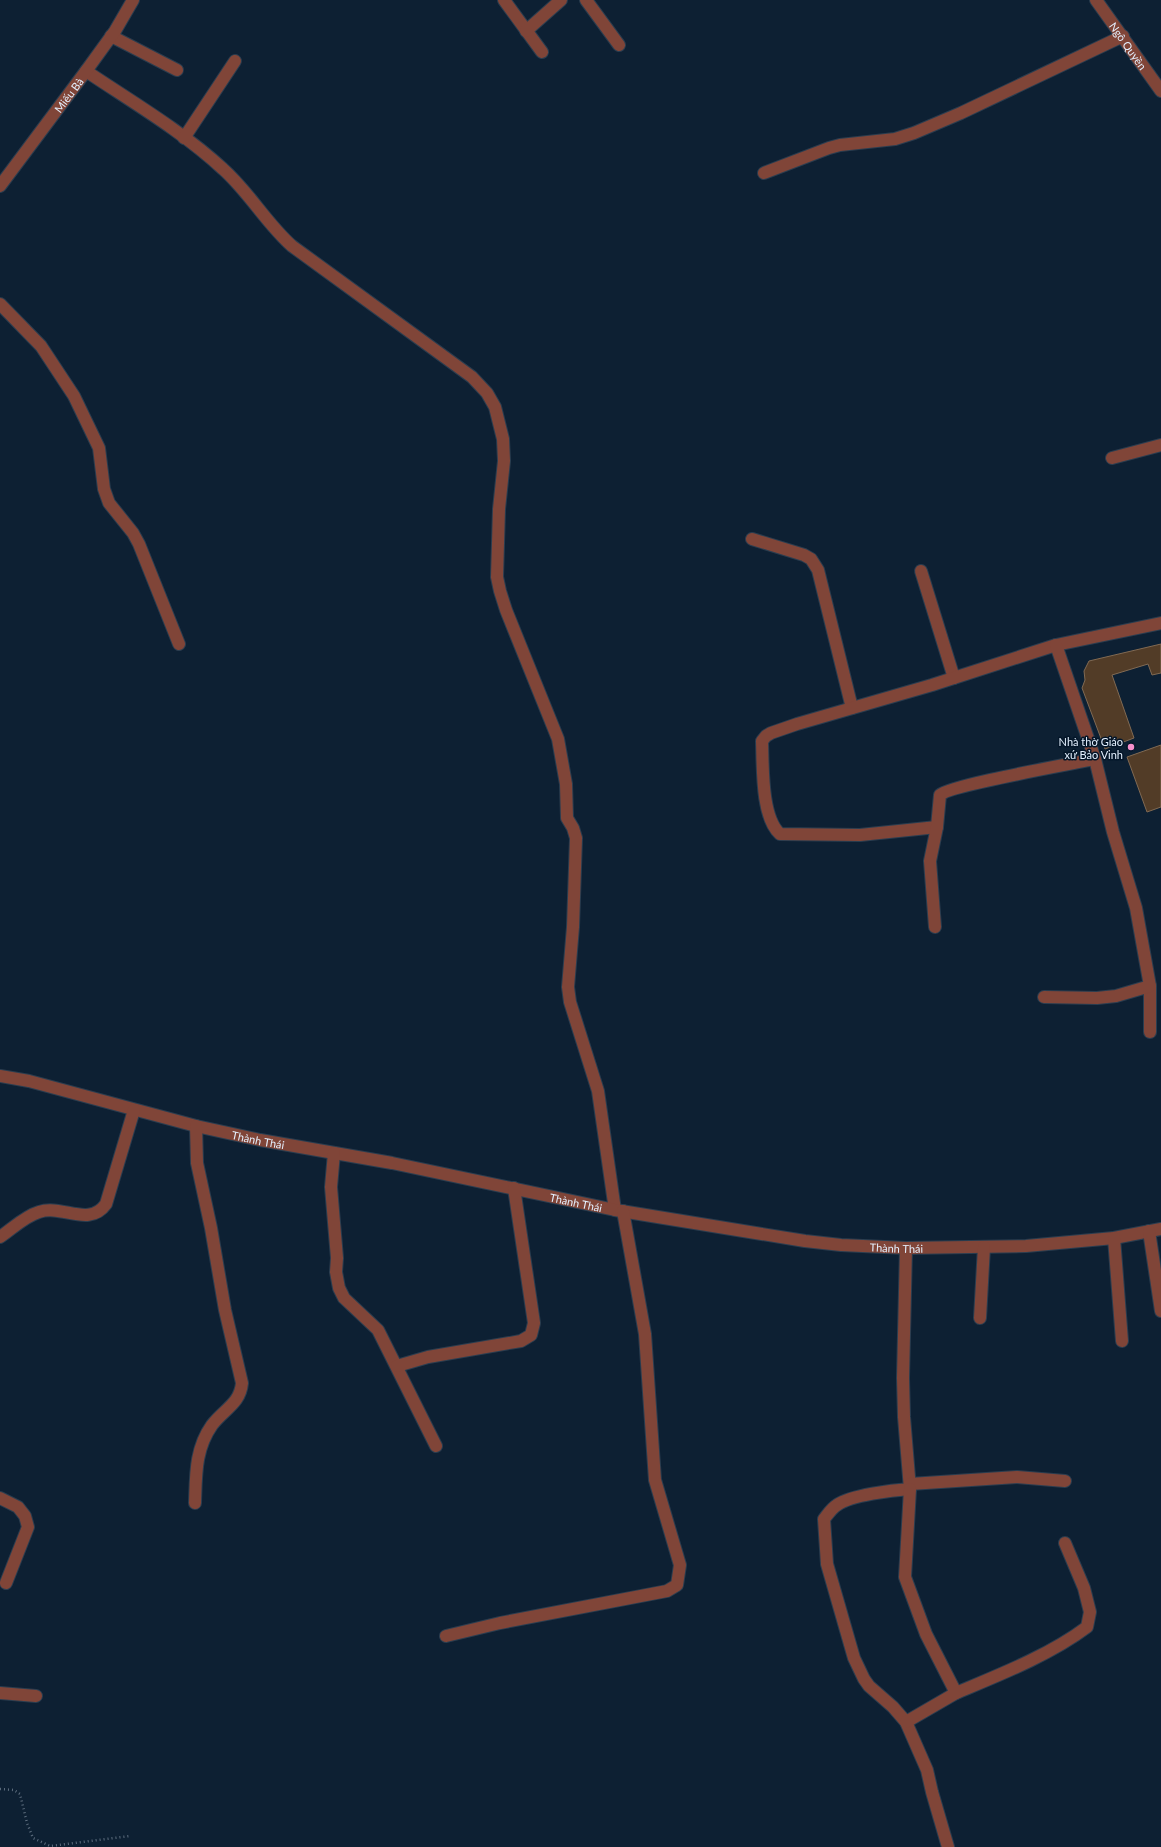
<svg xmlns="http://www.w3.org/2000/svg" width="1161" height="1847" font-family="Lato,sans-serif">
  <rect width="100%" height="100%" fill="#0d2033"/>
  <g fill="#523c27" stroke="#816a53">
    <polygon points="1161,644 1161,673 1152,675 1148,664 1112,675 1134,738 1105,749 1082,688 1085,680 1084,671 1089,661"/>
    <polygon points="1161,745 1161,807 1147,812 1127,757"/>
  </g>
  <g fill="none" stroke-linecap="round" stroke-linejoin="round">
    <defs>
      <g id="minor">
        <polyline points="504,0 542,52"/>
        <polyline points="586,0 619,45"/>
        <path id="s1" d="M1096 0 1161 91"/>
        <polyline points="526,31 561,0"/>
        <polyline points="111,36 177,70"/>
        <path d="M86 71C132 102 182 131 223 169 249 192 266 223 292 246L472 377 487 393 495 407 503 439 504 461 499 509 497 577 500 591 506 610 558 739 566 784 567 818 573 828 576 838 573 927 568 987 570 1002 598 1091 615 1210"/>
        <polyline points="184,138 235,61"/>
        <polyline points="764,173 829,148 840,145 895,139 914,133 961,113 1123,36"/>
        <path id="s2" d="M0 186 86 71 115 31 133 0"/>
        <polyline points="0,304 41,346 74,396 99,448 104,489 109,503 133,533 139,544 179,644"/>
        <polyline points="1112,458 1161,445"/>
        <polyline points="752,539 804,555 811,559 818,570 852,708"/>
        <polyline points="921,571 954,678"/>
        <path d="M937 827 860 835 780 834C761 817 763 766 762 741L766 736 771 733 797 724 932 685 1056 645 1161 623"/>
        <path d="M935 927 930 861 937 827 940 795C950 785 1072 764 1095 759"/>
        <polyline points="1150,986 1150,1032"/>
        <polyline points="1044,997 1097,998 1116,996 1150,986 1136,908 1113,832 1095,759 1056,645"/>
        <path id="s3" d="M0 1076 29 1081 196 1126 260 1140 392 1163 615 1210 805 1241 841 1245 906 1248 1026 1246 1114 1238 1161 1229"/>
        <polyline points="334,1153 331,1187 337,1258 336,1272 339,1288 344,1298 378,1330 436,1446"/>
        <polyline points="1149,1231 1161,1311"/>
        <path d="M0 1237C12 1229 25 1216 39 1212 62 1204 89 1228 106 1204L134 1110"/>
        <polyline points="1114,1238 1122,1341"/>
        <path d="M906 1248 903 1378 904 1417 910 1489C893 1490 851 1495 837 1505 832 1508 828 1514 824 1519L827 1564 854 1658 864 1679 869 1686 893 1707 906 1722 927 1770 932 1792 948 1847"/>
        <polyline points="980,1318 984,1247"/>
        <polyline points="397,1366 428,1357 521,1341 531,1335 534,1323 514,1188"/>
        <polyline points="910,1484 1017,1477 1065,1481"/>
        <polyline points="0,1498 18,1507 25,1516 28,1527 6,1583"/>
        <path d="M195 1503C196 1475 195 1449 212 1425 224 1409 240 1404 242 1383L225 1310 211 1228 197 1163 196 1126"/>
        <polyline points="446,1636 500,1623 667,1591 677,1585 680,1565 655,1480 645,1334 623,1211"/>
        <polyline points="0,1693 36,1696"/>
        <path d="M956 1693C999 1675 1050 1655 1087 1627L1090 1612 1084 1588 1065 1543"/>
        <polyline points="906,1722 956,1693 926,1634 905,1577 910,1489"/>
      </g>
    </defs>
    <use href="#minor" stroke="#2b3d4f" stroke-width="14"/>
    <polyline stroke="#5d6d7e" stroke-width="2.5" stroke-dasharray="1 3" stroke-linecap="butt" points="0,1789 14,1790 20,1794 27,1823 33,1838 50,1846 130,1836"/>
    <use href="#minor" stroke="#804538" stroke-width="12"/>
  </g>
  <circle fill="#f790cd" stroke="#041629" stroke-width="1.5" cx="1131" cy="747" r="4"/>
  <g text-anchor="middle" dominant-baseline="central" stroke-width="3" stroke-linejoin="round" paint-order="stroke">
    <g font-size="11" fill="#e4f0fe" stroke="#041629">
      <text stroke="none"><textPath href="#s1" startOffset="56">Ngô Quyền</textPath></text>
      <text stroke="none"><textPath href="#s2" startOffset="114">Miếu Bà</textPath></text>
      <text stroke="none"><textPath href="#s3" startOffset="266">Thành Thái</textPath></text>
      <text stroke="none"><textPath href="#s3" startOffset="590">Thành Thái</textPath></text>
      <text stroke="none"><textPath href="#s3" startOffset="914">Thành Thái</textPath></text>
    </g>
    <g font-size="11" fill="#e4f0fe" stroke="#041629" text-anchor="end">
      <text x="1123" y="741">Nhà thờ Giáo<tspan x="1123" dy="13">xứ Bảo Vinh</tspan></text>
    </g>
  </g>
</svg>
